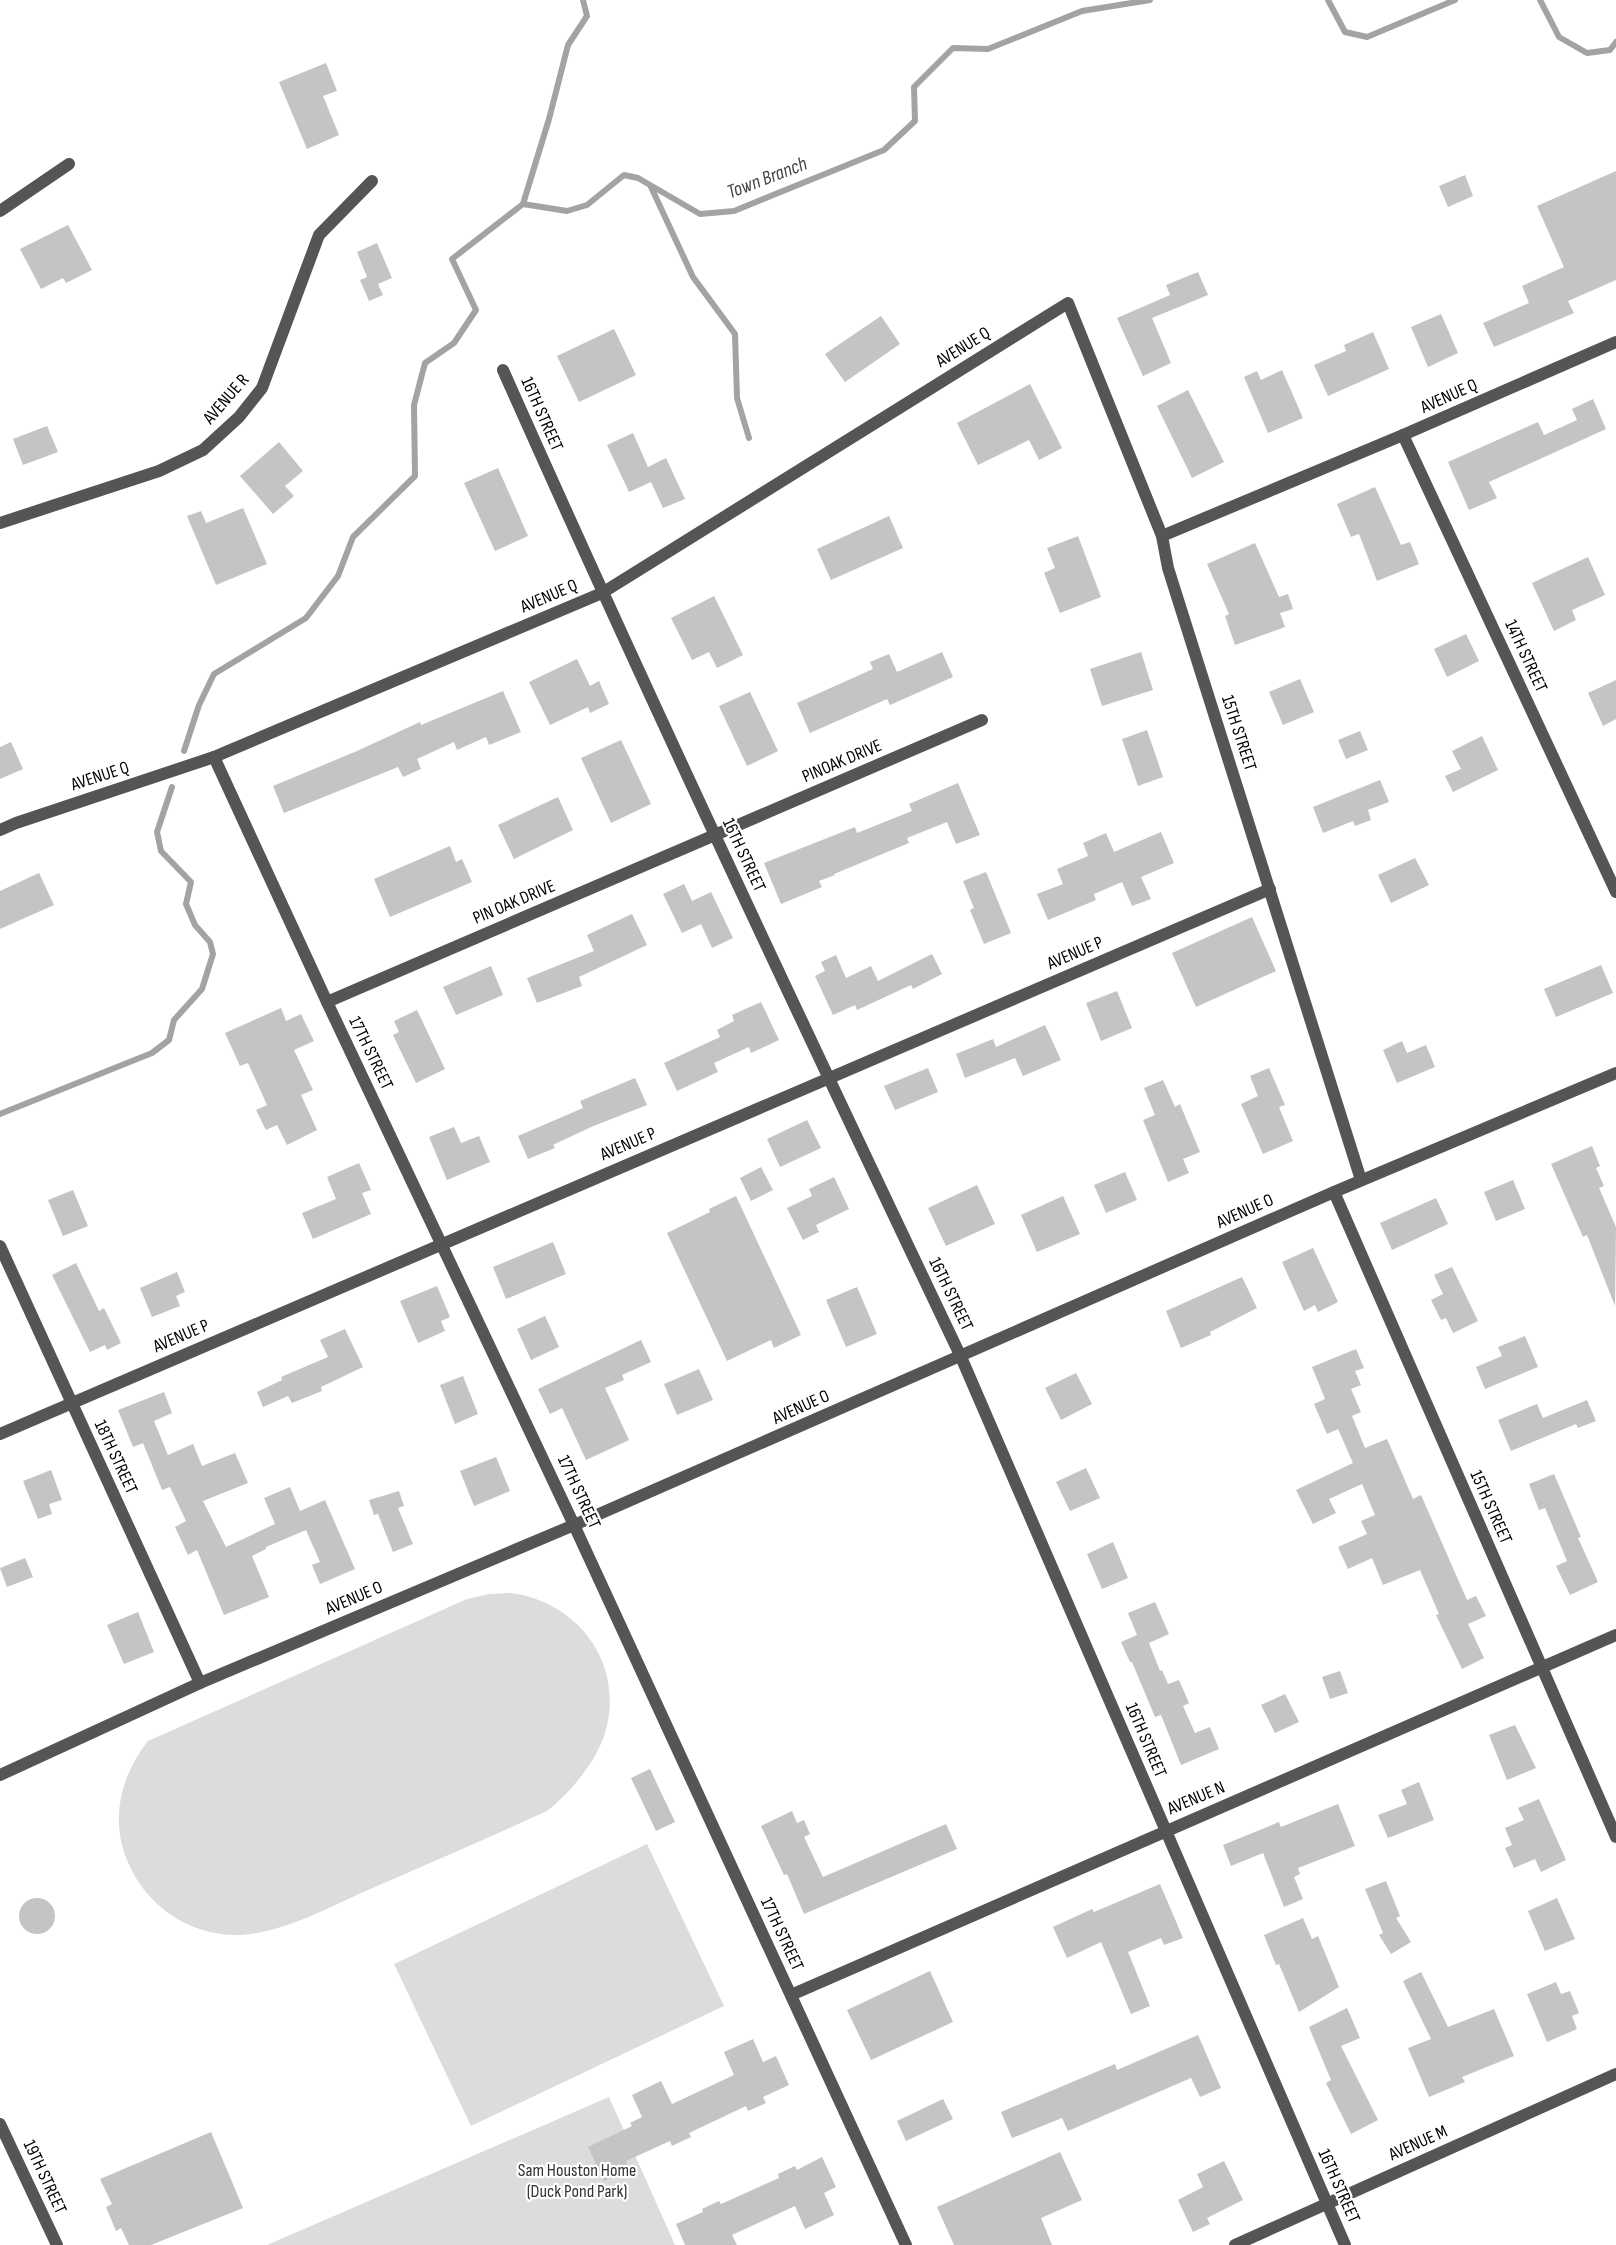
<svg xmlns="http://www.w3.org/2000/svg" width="1616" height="2245" font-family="'Sofia Sans Condensed',sans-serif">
  <rect width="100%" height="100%" fill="#fff"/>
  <g fill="#dcdcdc">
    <path d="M511 1593C580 1602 627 1667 604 1736 595 1763 569 1794 547 1811 488 1838 428 1864 368 1890 329 1907 280 1935 236 1935 188 1935 145 1905 127 1860 110 1819 121 1775 148 1741L467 1599 489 1594Z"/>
    <polygon points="647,1844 724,2006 471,2126 394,1964"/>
    <polygon points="609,2097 675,2245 267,2245"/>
  </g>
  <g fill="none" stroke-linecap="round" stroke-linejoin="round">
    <g stroke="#a3a3a3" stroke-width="6">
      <polyline points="583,0 587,16 568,45 549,119 523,204 567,211 587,205 624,175 638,178 700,214 734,211 884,150 915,121 914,87 953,48 988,49 1082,11 1150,0"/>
      <polyline points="1328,0 1345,32 1367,37 1455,0"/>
      <polyline points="1540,0 1559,37 1587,53 1610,50 1616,42"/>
      <polyline points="651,187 693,277 735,334 737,398 749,438"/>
      <polyline points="184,751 199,705 214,674 306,618 338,576 353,537 415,476 414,405 425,363 454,343 476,310 452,259 523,204"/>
      <polyline points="0,1114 152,1053 169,1040 174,1020 202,989 213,954 210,942 195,925 186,904 191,882 161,851 157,832 172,787"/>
    </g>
  </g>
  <g fill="#c4c4c4">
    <polygon points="326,63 337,91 323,96 339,135 307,149 279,82"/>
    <polygon points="1616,171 1616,280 1568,301 1574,313 1494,347 1483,323 1529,303 1522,286 1564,267 1537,206"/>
    <polygon points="1465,175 1473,196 1448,207 1439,186"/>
    <polygon points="68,225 92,270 66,283 63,278 41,289 20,249"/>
    <polygon points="377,243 392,278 378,284 383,295 369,301 360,280 367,277 357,252"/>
    <polygon points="1198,272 1208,295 1152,318 1171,363 1143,376 1117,318 1170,295 1166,285"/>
    <polygon points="1441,314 1458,353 1428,367 1411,327"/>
    <polygon points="881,316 900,344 845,382 825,354"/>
    <polygon points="614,329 636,375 579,402 557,356"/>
    <polygon points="1373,332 1389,369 1328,396 1314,365 1346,351 1344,345"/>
    <polygon points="1282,370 1303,418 1268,433 1244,377 1257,371 1261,380"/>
    <polygon points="1030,384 1062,448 1039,460 1029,440 978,465 957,423"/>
    <polygon points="1188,390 1224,462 1192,478 1157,406"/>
    <polygon points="1593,399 1606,429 1489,482 1497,498 1469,510 1448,462 1538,422 1544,435 1577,420 1572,409"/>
    <polygon points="47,426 58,452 23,465 13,439"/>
    <polygon points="633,433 648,467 666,458 685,499 663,508 651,482 629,492 607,445"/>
    <polygon points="279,442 303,471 285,486 294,496 273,514 240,476"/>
    <polygon points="498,468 528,536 495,551 464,483"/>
    <polygon points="1375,487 1401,545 1410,542 1419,564 1377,581 1359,534 1351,537 1337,504"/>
    <polygon points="243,508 267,564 216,585 187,516 201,511 206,523"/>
    <polygon points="889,516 903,548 831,580 817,549"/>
    <polygon points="1078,536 1101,597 1060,613 1044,573 1055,568 1047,548"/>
    <polygon points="1255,543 1279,597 1288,594 1293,609 1280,613 1285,627 1235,645 1225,616 1229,614 1207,564"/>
    <polygon points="1588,557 1605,595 1572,610 1576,620 1554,631 1532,583"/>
    <polygon points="714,596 743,655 717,668 709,652 692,660 671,618"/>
    <polygon points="1466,634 1479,661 1447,677 1434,649"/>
    <polygon points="942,652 953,677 890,705 887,699 810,733 797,703 873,669 870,662 889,654 897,672"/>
    <polygon points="1141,652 1153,690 1102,706 1090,669"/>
    <polygon points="577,659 590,686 599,681 609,704 590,713 588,707 550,725 529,682"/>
    <polygon points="1300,679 1314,712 1283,725 1269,692"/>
    <polygon points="1616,680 1616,719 1603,726 1588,693"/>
    <polygon points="503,691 521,732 489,745 486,737 457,750 454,742 417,759 421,769 403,777 398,767 284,813 273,786 357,751 420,722 421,725"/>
    <polygon points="750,692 778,751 747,766 719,706"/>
    <polygon points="1147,730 1163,777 1138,786 1122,739"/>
    <polygon points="1360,731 1368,750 1346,759 1338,740"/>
    <polygon points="1482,736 1498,770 1453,792 1445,776 1461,769 1452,751"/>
    <polygon points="621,740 651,804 611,823 581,758"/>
    <polygon points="11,742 23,769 0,779 0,747"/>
    <polygon points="1380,780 1389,802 1368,810 1371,820 1355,826 1353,821 1323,833 1313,807"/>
    <polygon points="958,783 980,835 956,844 947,822 907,838 909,843 834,874 835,875 819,881 822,887 781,904 764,863 855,827 857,833 912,811 909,804"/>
    <polygon points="558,797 573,830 514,859 498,825"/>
    <polygon points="1161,832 1174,863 1141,877 1151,899 1132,906 1122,882 1094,894 1096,900 1048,920 1037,894 1063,884 1057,869 1088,856 1083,843 1106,833 1114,852"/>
    <polygon points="450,846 456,862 462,859 472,882 390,917 374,879"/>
    <polygon points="1415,858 1429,885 1391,903 1378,875"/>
    <polygon points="986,872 1011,933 984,944 970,910 974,908 963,881"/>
    <polygon points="39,873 54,905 0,929 0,891"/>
    <polygon points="684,884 692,901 711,892 733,938 712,948 701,924 682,933 663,894"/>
    <polygon points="632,914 647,945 579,977 582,986 537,1003 527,978 594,951 587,935"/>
    <polygon points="1252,917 1276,971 1196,1007 1172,953"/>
    <polygon points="932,954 942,974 913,989 911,985 857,1010 855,1005 833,1015 815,976 825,971 821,962 836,955 846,978 871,966 878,981"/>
    <polygon points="1601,965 1613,993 1556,1017 1544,989"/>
    <polygon points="491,966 503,995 456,1015 443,987"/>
    <polygon points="1117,991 1132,1028 1101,1041 1086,1003"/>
    <polygon points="761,1002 779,1040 751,1053 749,1047 714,1063 718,1072 677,1091 664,1063 720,1037 717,1030 734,1021 732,1015"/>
    <polygon points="281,1008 286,1021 301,1014 314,1041 294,1050 313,1090 301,1095 317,1130 287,1145 277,1125 266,1130 256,1110 267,1105 248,1063 240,1066 225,1033"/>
    <polygon points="417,1010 445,1069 416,1083 393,1035 399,1032 394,1021"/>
    <polygon points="1045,1025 1061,1060 1023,1076 1015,1058 965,1078 956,1054 993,1039 996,1047"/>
    <polygon points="1402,1041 1407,1053 1426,1045 1435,1067 1397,1083 1383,1050"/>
    <polygon points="928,1068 938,1092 895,1110 884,1086"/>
    <polygon points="1269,1068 1285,1105 1279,1107 1293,1141 1263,1154 1241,1104 1258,1096 1250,1076"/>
    <polygon points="635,1078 647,1105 591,1127 553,1145 555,1148 528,1159 518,1136 583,1108 580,1101"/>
    <polygon points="1163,1080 1175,1107 1180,1104 1200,1152 1183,1159 1189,1173 1168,1182 1143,1120 1155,1115 1144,1088"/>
    <polygon points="807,1120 821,1148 780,1167 767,1139"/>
    <polygon points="454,1127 461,1143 479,1136 490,1162 447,1180 429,1137"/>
    <polygon points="1592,1146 1600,1166 1596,1168 1604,1186 1599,1188 1616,1227 1615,1306 1587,1235 1583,1237 1551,1164"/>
    <polygon points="359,1163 371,1190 362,1193 371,1214 313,1239 302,1213 336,1199 327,1177"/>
    <polygon points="761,1167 773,1190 751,1201 740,1178"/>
    <polygon points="1125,1172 1137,1200 1106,1213 1094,1185"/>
    <polygon points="834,1177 849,1209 816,1225 819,1232 803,1240 787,1208 812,1196 809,1189"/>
    <polygon points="1513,1180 1525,1209 1496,1221 1484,1192"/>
    <polygon points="977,1185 995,1224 946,1246 928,1208"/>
    <polygon points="73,1190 88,1226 63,1236 48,1200"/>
    <polygon points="736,1196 801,1335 774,1348 771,1340 727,1361 667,1233 710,1212 709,1209"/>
    <polygon points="1063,1196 1080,1234 1037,1252 1021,1215"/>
    <polygon points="1436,1198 1448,1224 1392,1250 1380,1223"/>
    <polygon points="553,1242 566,1274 506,1299 493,1267"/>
    <polygon points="1313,1248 1338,1302 1318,1312 1315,1305 1304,1311 1282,1262"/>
    <polygon points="76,1263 99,1311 104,1308 121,1343 107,1350 105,1345 90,1352 52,1275"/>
    <polygon points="1452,1267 1478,1321 1453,1333 1446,1318 1441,1320 1431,1300 1443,1294 1434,1275"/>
    <polygon points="177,1272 185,1292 176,1296 180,1306 152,1317 140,1288"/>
    <polygon points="1242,1277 1257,1308 1210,1332 1211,1335 1181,1348 1166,1311"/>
    <polygon points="437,1286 450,1317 441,1321 445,1331 418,1343 400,1301"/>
    <polygon points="857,1287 877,1334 846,1347 826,1300"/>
    <polygon points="545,1316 559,1347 531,1360 517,1329"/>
    <polygon points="345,1329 363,1367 321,1387 322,1391 292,1403 288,1396 263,1407 257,1392 282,1380 281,1377 328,1357 320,1340"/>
    <polygon points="1525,1336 1538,1367 1485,1389 1476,1367 1502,1356 1498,1347"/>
    <polygon points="641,1340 651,1362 622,1375 624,1380 605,1388 629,1440 586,1460 562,1408 550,1414 538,1389"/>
    <polygon points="1356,1349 1364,1368 1355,1371 1361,1385 1351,1389 1361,1412 1352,1416 1365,1448 1387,1439 1413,1499 1421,1495 1467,1600 1476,1596 1486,1616 1468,1624 1484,1658 1462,1669 1436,1615 1439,1614 1420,1570 1383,1585 1372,1558 1348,1569 1338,1547 1367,1534 1361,1521 1375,1515 1362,1484 1329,1499 1336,1513 1313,1524 1296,1490 1353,1463 1338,1429 1327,1434 1314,1404 1325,1399 1312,1367"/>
    <polygon points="699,1369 713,1400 677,1415 664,1384"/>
    <polygon points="1076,1373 1092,1404 1061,1420 1045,1388"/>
    <polygon points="463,1376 478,1414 455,1424 440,1385"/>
    <polygon points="164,1392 172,1413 154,1421 168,1455 193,1444 202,1466 235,1453 248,1483 203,1501 226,1547 275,1524 264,1498 290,1487 300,1511 325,1500 355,1569 320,1584 312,1565 320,1562 306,1530 266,1547 266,1549 252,1556 269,1597 224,1615 197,1550 188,1555 175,1527 186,1521 170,1487 162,1490 143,1443 133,1447 118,1410"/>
    <polygon points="1587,1400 1596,1421 1578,1428 1576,1424 1511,1451 1498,1420 1537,1404 1543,1418"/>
    <polygon points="496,1457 510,1491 474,1506 460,1471"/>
    <polygon points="1086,1468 1100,1498 1070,1511 1056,1482"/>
    <polygon points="51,1470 62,1500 49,1504 52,1514 38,1519 23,1481"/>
    <polygon points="1554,1474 1581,1537 1578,1538 1598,1582 1570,1595 1556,1566 1567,1561 1545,1508 1539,1510 1529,1484"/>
    <polygon points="399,1491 404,1506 398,1508 413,1544 393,1552 378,1514 374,1515 369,1500"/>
    <polygon points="1113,1542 1128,1578 1102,1589 1087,1554"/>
    <polygon points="25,1558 33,1577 7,1587 0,1568"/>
    <polygon points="1155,1602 1169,1634 1149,1643 1160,1671 1162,1670 1168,1684 1179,1680 1189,1703 1183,1706 1195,1733 1210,1727 1219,1749 1181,1765 1161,1715 1155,1717 1132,1662 1130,1662 1121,1642 1137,1635 1128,1613"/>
    <polygon points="138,1612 154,1652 124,1664 107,1625"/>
    <polygon points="1340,1671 1348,1693 1330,1699 1322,1677"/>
    <polygon points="1285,1694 1299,1722 1275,1733 1261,1705"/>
    <polygon points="1515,1725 1536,1768 1507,1780 1489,1735"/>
    <polygon points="650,1769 675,1822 656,1831 631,1778"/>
    <polygon points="1419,1782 1434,1820 1388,1838 1378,1815 1407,1804 1401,1790"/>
    <polygon points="1539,1799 1566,1860 1541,1872 1535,1859 1514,1868 1505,1848 1512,1845 1505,1828 1524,1820 1518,1808"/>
    <polygon points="1338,1804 1355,1846 1298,1868 1300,1874 1294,1877 1303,1899 1284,1907 1263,1853 1231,1866 1223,1845 1279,1822 1281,1827"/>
    <polygon points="792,1811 797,1823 804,1820 810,1834 804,1837 823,1877 946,1824 957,1849 804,1914 787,1874 784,1875 761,1826"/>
    <polygon points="1386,1881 1400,1916 1396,1918 1411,1942 1391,1954 1379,1935 1383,1933 1365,1889"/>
    <polygon points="1160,1884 1183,1938 1164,1945 1161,1938 1128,1952 1150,2006 1131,2014 1101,1942 1067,1958 1053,1927 1092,1909 1094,1912"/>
    <polygon points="1557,1898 1575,1939 1545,1951 1528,1911"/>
    <circle cx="37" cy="1916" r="18"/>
    <polygon points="1303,1918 1312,1939 1318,1936 1339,1987 1299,2012 1279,1964 1276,1965 1264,1935"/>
    <polygon points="930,1971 953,2022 871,2060 847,2010"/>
    <polygon points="1421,1972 1448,2027 1494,2009 1514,2056 1462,2077 1465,2082 1429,2097 1408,2048 1431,2039 1403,1981"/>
    <polygon points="1556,1982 1561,1994 1570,1991 1579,2013 1572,2016 1577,2029 1547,2042 1527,1994"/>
    <polygon points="1347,2008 1360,2038 1341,2046 1378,2120 1351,2134 1326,2083 1331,2080 1309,2027"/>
    <polygon points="1198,2035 1221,2088 1200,2097 1191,2078 1068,2131 1062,2118 1012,2138 1001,2112 1115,2064 1117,2070"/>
    <polygon points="753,2039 763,2062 776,2056 789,2085 763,2097 766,2103 748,2111 746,2106 689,2133 691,2137 672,2146 670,2141 626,2161 630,2169 604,2181 588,2147 632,2126 630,2123 642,2117 632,2095 661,2081 672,2104 734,2075 724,2052"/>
    <polygon points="943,2099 953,2119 906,2141 897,2121"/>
    <polygon points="211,2132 243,2208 151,2245 129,2245 121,2228 116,2231 106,2207 112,2204 100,2179"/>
    <polygon points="1060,2152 1082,2200 1041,2218 1052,2245 954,2245 937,2207"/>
    <polygon points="822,2157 836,2187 824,2193 834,2215 805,2229 795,2206 732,2235 737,2245 685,2245 676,2224 703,2212 702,2209 719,2201 721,2204 779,2178 778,2174 795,2166 797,2170"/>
    <polygon points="1224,2161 1243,2200 1207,2218 1210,2224 1193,2232 1178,2200 1203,2187 1197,2174"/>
  </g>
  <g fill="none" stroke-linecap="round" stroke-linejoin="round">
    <g stroke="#555" stroke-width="12">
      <polyline points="0,211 69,164"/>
      <path d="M503 370C650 701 805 1029 961 1357"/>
      <polyline points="1403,435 1616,892"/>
      <polyline points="0,523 159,471 203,450 239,417 262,388 319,235 372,181"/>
      <polyline points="1162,536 1403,435 1616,342"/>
      <polyline points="214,757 327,1002 574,1525 906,2245"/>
      <polyline points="0,830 16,823 214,757 602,593 1068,303 1162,536 1168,568 1361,1180"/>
      <polyline points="327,1002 982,720"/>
      <polyline points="1334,1192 1616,1837"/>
      <polyline points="0,1246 200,1683"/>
      <polyline points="0,1434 1270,889"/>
      <polyline points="791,1995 1616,1635"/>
      <polyline points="1235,2245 1616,2074"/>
    </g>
    <g stroke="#555" stroke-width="12">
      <polyline points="961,1357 1345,2245"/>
      <polyline points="0,1775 200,1683 574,1525 1334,1192 1616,1073"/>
      <polyline points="0,2124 57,2245"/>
    </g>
  </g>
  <g text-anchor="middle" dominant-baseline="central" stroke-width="4.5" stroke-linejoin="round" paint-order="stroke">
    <g font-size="18" fill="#000" stroke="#fff">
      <text transform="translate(963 347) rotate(-32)">AVENUE Q</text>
      <text transform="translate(1449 396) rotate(-24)">AVENUE Q</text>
      <text transform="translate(226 399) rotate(-49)">AVENUE R</text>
      <text transform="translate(542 414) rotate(66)">16TH STREET</text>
      <text transform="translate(549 596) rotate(-23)">AVENUE Q</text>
      <text transform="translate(1526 656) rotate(65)">14TH STREET</text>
      <text transform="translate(1239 733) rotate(72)">15TH STREET</text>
      <text transform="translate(842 761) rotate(-23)">PINOAK DRIVE</text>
      <text transform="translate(100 776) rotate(-18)">AVENUE Q</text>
      <text transform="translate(744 855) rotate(65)">16TH STREET</text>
      <text transform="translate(514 902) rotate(-23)">PIN OAK DRIVE</text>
      <text transform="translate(1075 953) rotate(-23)">AVENUE P</text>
      <text transform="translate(371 1053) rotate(64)">17TH STREET</text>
      <text transform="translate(628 1144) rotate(-23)">AVENUE P</text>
      <text transform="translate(1245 1211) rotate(-24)">AVENUE O</text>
      <text transform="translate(951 1294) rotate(64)">16TH STREET</text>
      <text transform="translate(181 1336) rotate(-23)">AVENUE P</text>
      <text transform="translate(801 1407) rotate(-24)">AVENUE O</text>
      <text transform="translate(116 1457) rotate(65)">18TH STREET</text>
      <text transform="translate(579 1492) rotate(65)">17TH STREET</text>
      <text transform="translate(1491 1507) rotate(66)">15TH STREET</text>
      <text transform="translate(354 1598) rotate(-23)">AVENUE O</text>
      <text transform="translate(1146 1740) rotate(67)">16TH STREET</text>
      <text transform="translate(1196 1798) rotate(-23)">AVENUE N</text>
      <text transform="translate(782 1934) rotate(65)">17TH STREET</text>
      <text transform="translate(1418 2143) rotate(-24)">AVENUE M</text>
      <text transform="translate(45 2177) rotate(65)">19TH STREET</text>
      <text transform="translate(1339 2186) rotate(66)">16TH STREET</text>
    </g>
    <g font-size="18" fill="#333" stroke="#fff">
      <text x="577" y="2170">Sam Houston Home<tspan x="577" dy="21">(Duck Pond Park)</tspan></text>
    </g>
    <g font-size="20" font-style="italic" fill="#444" stroke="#fff">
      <text transform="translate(767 178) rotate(-21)">Town Branch</text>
    </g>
  </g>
</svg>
